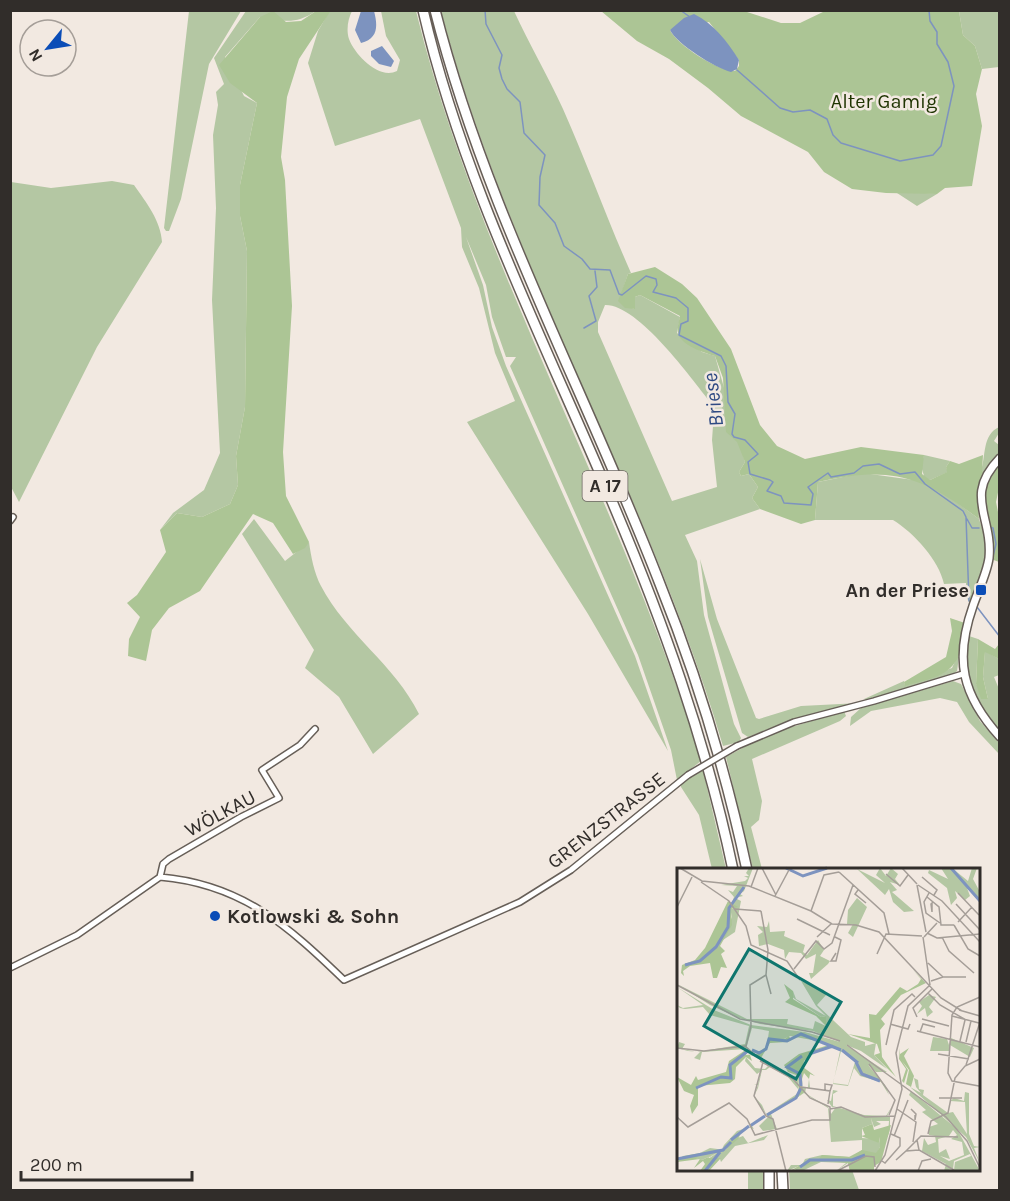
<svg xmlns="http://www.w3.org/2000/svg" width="1010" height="1201" font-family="Karla,sans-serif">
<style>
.green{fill:#b4c7a3;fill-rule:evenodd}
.forest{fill:#acc595;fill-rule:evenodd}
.water{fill:#7d93bf}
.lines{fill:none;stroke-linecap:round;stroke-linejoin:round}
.stream{stroke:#7d93bf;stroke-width:1.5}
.minor-casing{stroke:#675f58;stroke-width:8}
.tertiary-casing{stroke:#675f58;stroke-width:10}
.motorway-casing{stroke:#675f58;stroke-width:12}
.minor{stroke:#fff;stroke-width:5}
.tertiary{stroke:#fff;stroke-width:7}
.motorway{stroke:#fff;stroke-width:9}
.minor-bridge-casing{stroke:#675f58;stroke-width:8;stroke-linecap:butt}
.minor-bridge{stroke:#fff;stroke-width:5}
.poi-dot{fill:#0b4db7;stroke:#f2e9e1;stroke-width:2}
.labels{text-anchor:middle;stroke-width:5;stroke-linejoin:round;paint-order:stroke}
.shield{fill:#f2e9e1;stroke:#6b6561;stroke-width:1.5}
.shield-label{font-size:18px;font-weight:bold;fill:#312d2a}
.park-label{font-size:20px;fill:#1e3400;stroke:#f2e9e1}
.poi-label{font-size:20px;font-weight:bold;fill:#312d2a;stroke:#f2e9e1;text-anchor:end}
.street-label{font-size:20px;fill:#312d2a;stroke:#f2e9e1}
.water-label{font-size:21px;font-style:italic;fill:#2f4a83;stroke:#f2e9e1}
.inset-river{fill:none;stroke:#7d93bf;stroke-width:3}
.inset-road{fill:none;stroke:#a59e98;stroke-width:1.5}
.view{fill:#0f766e;fill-opacity:0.15;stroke:#0f766e;stroke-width:3}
.inset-edge{fill:none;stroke:#312d2a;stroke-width:3}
</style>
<rect width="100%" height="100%" fill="#f2e9e1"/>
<path class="green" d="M189,11H241L209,64L181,199L169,231H166L164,228Z
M246,11H316C295,25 284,21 260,17L225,57L244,96L257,103L240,185V216L247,251L245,407L236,456L238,485L230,504L202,517L177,513L160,530L173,513L204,490L220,453L212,300L216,208L213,135L218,105L216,92L224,84L214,58Z
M327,11H352C348,19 346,30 349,39C355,55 379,80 397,71L400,60L386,36L381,11H416C480,272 624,504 701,761L677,780L671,750L638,655L510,366L516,357H506L492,317L486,285L466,237L483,285L492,327L506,366L635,656L668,751L588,614L467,422L515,401L495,353L479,288L462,247L461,228L420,119L335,146L308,63L318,31L329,12Z
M441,11H514C529,44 548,76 563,109C587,163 607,219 631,273L628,274L619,301L634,309L635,297L640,295L680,317L677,333L702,352L715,356L745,462L739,472L741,476L749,474L758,487L752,498L760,509L685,535L697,561L704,615L734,724L741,738L739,742L723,746C649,493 508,266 441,11ZM605,305C638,304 691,378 711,403L714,412L712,440L717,487L672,501L598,332V322Z
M959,11H999V67L982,69L975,46L963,35Z
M112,181L134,185C146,202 161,221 162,242L97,347L19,502L10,485L11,182L51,188Z
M913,192L937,194L917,206L897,193Z
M999,427V433L994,441L999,445V454L984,472L981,471C986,456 982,435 999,427Z
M924,455L950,461L946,467L948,472L930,480L925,479L921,466Z
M863,473L921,481L948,496L979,519L985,537L986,558L970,604L966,596V583L944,584C939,560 914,533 893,520H815L818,482Z
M254,519L285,561L309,542C311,556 314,573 321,586C346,634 395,665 419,714L373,754L339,697L305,668L314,650L242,534Z
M700,559L717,619L756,718L759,719L801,706L860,703L794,719L748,737L742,733L708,617Z
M969,636L978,639L976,684L988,699L983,677L985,651L999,659V675L994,677L999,689V733C977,706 960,672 969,636Z
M957,657H959L957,671L952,675L868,701L864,699L904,681L905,685L952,668Z
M953,681L961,684L980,721L999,743V754L969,722L957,702L940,698L871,711L850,726L851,717L861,708Z
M844,711L846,716L840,721L752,759L762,801L759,820L751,827L762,869H753L726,757L766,735Z
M703,770L726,869H712L699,815L681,787V783Z
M748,1170H763L764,1190H748Z
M789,1170H852L859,1190H790Z"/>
<path class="forest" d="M273,11L286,22L301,21L316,11L330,12L299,59L287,97L281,157L285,180L292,306L283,452L286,496L309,542L305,548L293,554L273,523L253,514L200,591L169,608L152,630L146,661L128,656L129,639L140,617L127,603L137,595L166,552L160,530L177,513L202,517L230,504L238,485L236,456L245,407L247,251L240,216V185L257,103L230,83L219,65L260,17Z
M601,11H744L781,23H800L825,11H959L963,35L975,46L982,69L976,94L982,126L972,186L945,188L937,194L886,193L852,189L824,172L808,152L741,116L708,88L669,59L637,41ZM709,22L739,60V66L735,71C718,71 677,45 670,30Z
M655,267L682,284L697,298L731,349L760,425L777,446L805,459L861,447L924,455L922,474L930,480L947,472L946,467L950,461L959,464L983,455L982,471L984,472L977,494L979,519C920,475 890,466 818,482L815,520L801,524L760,509L752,498L758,487L749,474L741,476L739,472L745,462L737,442L726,432L723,378L715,356C705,353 679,345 678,332C677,327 679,321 680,316L640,295L635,297V309L625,308L618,301L628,274Z
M998,464L1000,483L996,502L999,517V562L991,559L982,502L985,484Z
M950,618L965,623C962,632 963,646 959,655C950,677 928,679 905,686L904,682L946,657L952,631Z
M978,639L995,649L999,644V659L985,652L983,677L988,699H981L976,684Z"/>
<path class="water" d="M361,11H374C378,26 378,39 361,43L355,30Z
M694,14C714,24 727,41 739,60L737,69L731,72C715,68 677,44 670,30L684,18Z
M382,46L394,61L391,67L379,64L371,56V51Z"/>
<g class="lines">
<path class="stream" d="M485,10L486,24L502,55L499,68L502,79L507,89L520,102L524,133L545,155L540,177L539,205L555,223L564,246L582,259L590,269L610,270L619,294L622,295L646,276L656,279L657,285L653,292L676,298L688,308V321L681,324L679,335L721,356L726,366L728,402L735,414L732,434L734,437L745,440L758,454L748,462L750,474L770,480L773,482L767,491L781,496L784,503L811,505L813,494L808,487L828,473L831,477L854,473L863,466L879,464L900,474L915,472L925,484L963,511L966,517L969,601
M680,10L690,17
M737,70L780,108L793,112L810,110L827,119L833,135L841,143L900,161L933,155L941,146L954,86L948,62L937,44V32L930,21L929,10
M584,328L596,321L589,296L597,287L595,271
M967,519L972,528H979
M989,527L993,528L996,544L992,560
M977,607L1000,637"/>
<defs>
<path id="minor" d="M10,521L13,517
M737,746L794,722L874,701L963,674
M160,877L163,864L169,859L241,817L279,798L262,770L300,745L315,729
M10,968L77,935L160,877C242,884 288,926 344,980L520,902L571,870L688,775"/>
<path id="tertiary" d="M1000,458C963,496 993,516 989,558C987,573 978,591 973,606C954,660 962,695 1000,737"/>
<path id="motorway" d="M423,10C463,182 543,338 611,499C662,619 706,741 733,870
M435,10C486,211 586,392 660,584C697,676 726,772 747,870
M769,1170V1190
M782,1170L783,1190"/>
</defs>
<use href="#minor" class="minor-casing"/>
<use href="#tertiary" class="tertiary-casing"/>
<use href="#motorway" class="motorway-casing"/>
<use href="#minor" class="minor"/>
<use href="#tertiary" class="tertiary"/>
<use href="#motorway" class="motorway"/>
<defs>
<path id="minor-bridge" d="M688,775L737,746"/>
</defs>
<use href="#minor-bridge" class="minor-bridge-casing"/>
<use href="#minor-bridge" class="minor-bridge"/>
</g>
<g class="poi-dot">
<rect x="975" y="584" width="12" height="12" rx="3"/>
<circle cx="215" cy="916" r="6"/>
</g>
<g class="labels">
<rect class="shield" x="582.5" y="471" width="45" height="30" rx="4.5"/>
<g class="shield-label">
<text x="605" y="492">A 17</text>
</g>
<g class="park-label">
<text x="884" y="108">Alter Gamig</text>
</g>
<g class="poi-label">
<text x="969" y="597">An der Priese</text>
<text x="227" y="923" text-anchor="start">Kotlowski &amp; Sohn</text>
</g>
<g class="street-label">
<text transform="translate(220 813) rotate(-28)" y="7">WÖLKAU</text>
<text transform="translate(606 820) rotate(-38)" y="7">GRENZSTRASSE</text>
</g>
<g class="water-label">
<text transform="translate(713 400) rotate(-97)" y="7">Briese</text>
</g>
</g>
<g transform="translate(677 868)">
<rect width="303" height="303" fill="#f2e9e1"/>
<path d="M72,0H76L67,23L63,26L66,28L58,30L64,33L58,64L46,72L55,49L53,40L57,41L54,37L57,29L51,22L56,24L60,18L44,17L68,13L71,10L67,8H72L69,5ZM203,0L209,8L214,0L221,6L218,11L223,17L213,14L220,22L215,24L237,43L227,44L216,34L212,21L208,27L180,1L208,15L199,7ZM264,0H275L291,13L295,0H300L296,11L303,24V34L290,20L293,28L288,32L278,23L280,30L274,37L270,20L251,5L252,2L271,11ZM180,30L190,39L176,69L171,65L176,56H170L171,42ZM92,53L93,64L108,63L107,68L128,77L126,84L130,87L141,72L147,82L143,88L153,93L151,96L134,111L132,105H136L139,86L129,91L124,85L112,84L108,91L107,82L91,76L82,78L81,67L86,64L80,58L90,59ZM124,113L147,122L149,127L140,137L174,169L188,174V178L199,175L197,187L210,201L184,183L169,177L210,204H199L191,197L208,217L212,227L204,214L183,208L177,200L171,218L156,216L163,183L146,174L113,168L103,173L91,170L92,163L75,160L69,181L25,184L23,192L17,190L23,184L11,183L0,180L2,174L8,176L5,181L20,184L68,176L72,158L33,147L26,139L8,141L3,140L0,137L6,140L26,137L0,119L37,142L74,157L128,164L163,174L136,163L83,156L59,149L33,137L0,116L70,151H111L110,156L136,161L138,153L149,158V148L144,149L115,129L116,123L119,131L149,148L139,138ZM164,183L178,194L171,217L156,215ZM252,127L259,129L252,139L256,144L250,149L248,140L240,146L245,138L242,134ZM256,169L270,171L272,177L274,170L297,180L293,189L273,177L272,183H253ZM69,189L78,200L88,201L91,198L113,209L122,208L121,221L111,209L93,199L89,202H85L81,220L77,228L85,237L89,246L123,224L119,228H123L126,209L125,219H131L132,211L133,220L139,221L129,220L128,225L151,239L154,246L159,239H155L150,232L154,233L156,222L161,223L156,226V238L187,247L209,248L219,232L210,248H213V260L212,265L205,280L197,294L196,298L198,292L211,266L212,253H199L204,256L197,259L194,250L195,256L185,260V270L199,271L202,275L203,269V279L195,295V303H173L171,295L159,303L169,295L144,294L125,303H117L122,298L110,303L114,297H125L128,291L145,287L175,289L185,282V272L154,274L151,240L127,225L94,246L100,261L86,263L82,258L91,249L77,229V228L81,217L77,216H81L84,203L80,206L68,193ZM237,210L241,212L242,221L247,222L246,227L271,245L276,244L290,266L288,234L273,233L277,230L287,233L288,224L292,225V266L297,278L303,279L297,280L303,295L289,269L233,219L244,225L239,219ZM234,223L280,261L303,303L277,302L278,294L294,288L293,286L277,293L276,301L267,303L269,296L245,283L247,270L251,277L259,274L258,268L252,267V259L261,256L245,244L249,242L232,227ZM276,262L280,267L274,271L285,274L287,287L272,293L263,288L273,291L269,281L262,285L261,271L272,268ZM75,258L77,261L72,259L55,272L66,268L71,275L91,267L87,272L58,278L44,294L43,291H31L40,285L25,292L18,290L26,284L17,288L33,280L48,282L55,274L45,281L47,277L60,263Z" fill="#b4c7a3" fill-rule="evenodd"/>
<path d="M51,33L61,39L54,41L55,57L43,78L48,83L44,86L50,100L44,99L40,110H36L33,95L13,98L6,103L7,108L4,105L5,97L18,92L28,80ZM236,102L249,115L224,127L204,151L208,156L203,162L205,189L219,209L197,187L203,185L200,176L171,166L193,170L192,146L199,147L223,119L230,123L241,116L244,111ZM107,116L116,123V131L144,149L149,148V158L139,148L108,134L113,130ZM112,168L114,172L110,174L93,175L84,190L73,187L75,193L69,189L59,199L58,211L53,215L21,218V237L15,246L13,238L17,227L7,223L0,209L14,217L19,208L21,212L49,204L52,193L70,181L67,178L71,181L69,187L80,186L89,179L91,170L105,173ZM155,176L164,182L156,178L140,182L127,193L126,199L138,208L133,206L132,211L127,205L124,214L127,224L121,229L122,208L111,204L107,197L122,186ZM223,180V186L232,180L227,188L237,208L234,219L229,216L232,202L225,193L231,202L227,215L225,213L229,201L222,191ZM194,250L197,262L214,257L204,294L197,298V303H173L171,295L147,292L113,303L132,292H141L145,287L172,289L185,282L199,285L203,279V269L202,275L184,268L188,267L185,260L195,256ZM65,263L61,271L52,279L42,284H27L19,290L23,291L25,292L40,285L31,290H44L32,303H23L28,296L26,293L17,300L23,291L0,294L6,288L46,281Z" fill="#acc595"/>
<path class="inset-river" d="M109,0L126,8L150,0M274,0L303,33M8,97L23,93L39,79L51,59L52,40L67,19M75,182L82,185L89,181L92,171L110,173L124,166L164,182M165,182L181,195M132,186L156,178M179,194L185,206L203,213M124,218L123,206L110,199L125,188M19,220L44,209L54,210L53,197L72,182M90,247L119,230L124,220M73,258L88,248M54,272L72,258M0,291L46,282L54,274M123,299L133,292H175L188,287M28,303L43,284"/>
<path class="inset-road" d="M3,0L25,13L72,18L134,43L155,56L179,57L202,64L264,130L285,143M85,0L99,27M225,0L240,16M162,4L207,45L212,66M209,6L223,18L231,7M245,9L260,22L257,27M24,14L52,33L69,58L74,77L110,93L123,112M240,17L249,64M241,17L265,33L303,74M74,19L81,0M181,22L178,26L189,35M252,25L247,34L249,45L263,55M281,25L302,47M98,28L113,0M250,29L262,39L264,57H277M255,35V44L254,36ZM279,36L303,62M0,39L15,9M58,41L84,43M134,43L147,7L162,4M120,51L153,67M281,54L295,39M277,57L291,81L303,88M250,65L260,70L303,66M140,69L154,56M158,69L164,72L159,93H154L159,85M246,69L253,117M247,69L260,55M265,69L272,83L297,105M200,86L209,66L245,68M251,95L266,109M117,101L139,73L147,81L155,75L176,17M89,107L94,126M254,113L266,109H289M0,117L63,151L135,164L163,173M251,125L263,137L289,152M282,142L303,148M275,148L302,155M240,149L236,140L255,121M245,151L272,158M213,156L231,161L233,156M240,163L303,179M243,164L246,156L258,159M283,173L288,152M289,174L294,153M170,177L269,249L290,273L303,300M209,177L217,142L235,126L238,129M69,178L74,158L73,117L89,107L91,82L84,43M0,180L27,183L68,178L86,194M261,186L292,191M86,194L77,228L89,248L96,251L109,303M192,196L218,232L212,247M289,197L303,154M302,218L275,213L271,205L275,147L280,139L303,129M124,219L153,223L151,236M148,222V216L155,217L153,223M262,230H285M153,241L164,239L188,249L218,248M220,241L239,254L236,274M234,241L239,246L238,252V247M0,249L11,259L52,235L70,251L78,267L135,252H153V239L133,230L116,211L83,193M251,266L254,253L271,245L278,210L288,198L303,191M217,268L231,232M240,272L242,282L277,302M229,283L244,268L281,269M219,292L229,283L242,282M205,293L208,295L223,278V270L214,266M160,303L189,288L197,289L198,299M198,303L208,287L225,221L219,185L231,138L253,117M241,303L245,293L254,291"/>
<path class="view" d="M72,81L164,134L119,211L27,158Z"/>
<rect width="303" height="303" class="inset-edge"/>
</g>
<rect width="1010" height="1201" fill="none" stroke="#312d2a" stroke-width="24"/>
<g transform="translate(48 48) rotate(240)"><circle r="28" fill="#f2e9e1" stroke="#a59e98" stroke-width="1.5"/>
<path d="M0-4.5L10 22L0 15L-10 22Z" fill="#0b4db7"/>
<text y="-9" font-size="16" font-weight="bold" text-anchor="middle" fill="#312d2a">N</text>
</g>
<path d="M21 1171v9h171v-9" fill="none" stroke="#312d2a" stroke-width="3"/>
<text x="30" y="1171" font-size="18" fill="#312d2a" stroke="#f2e9e1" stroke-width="4.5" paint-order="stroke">200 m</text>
</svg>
